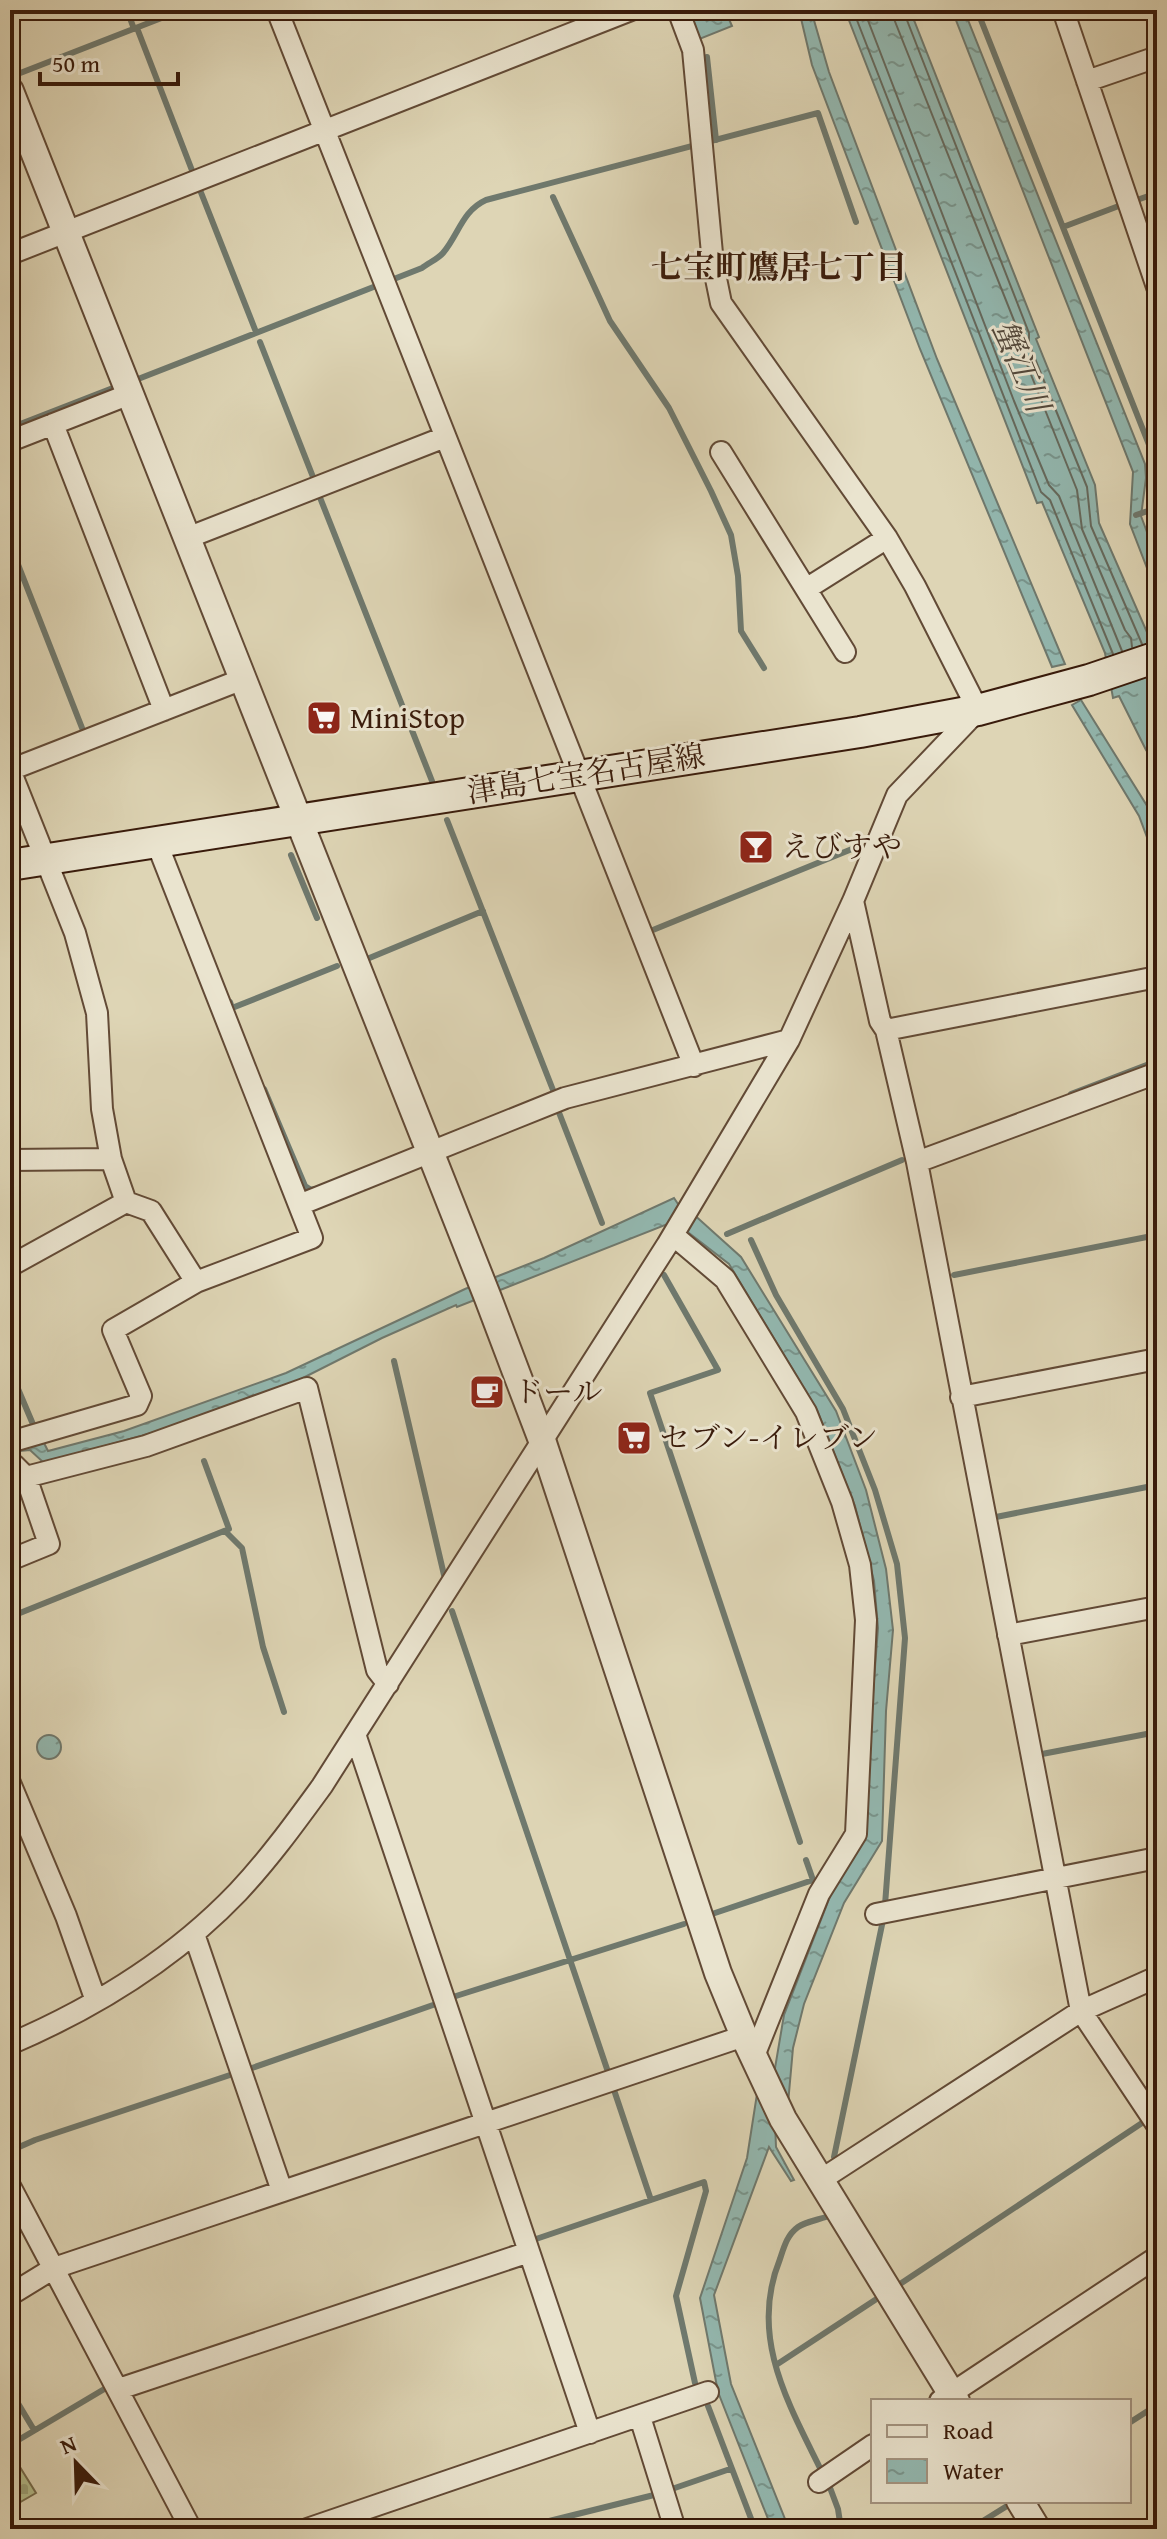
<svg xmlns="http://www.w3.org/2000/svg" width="1167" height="2539" font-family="'Gentium Book Plus','Noto Serif JP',serif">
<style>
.cemetery{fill:url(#cemetery-stones);stroke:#766c4c;stroke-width:2}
.water{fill:url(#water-ripples);stroke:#6f796e;stroke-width:2}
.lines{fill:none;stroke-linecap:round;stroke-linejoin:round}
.shore{stroke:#666a5e;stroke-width:2}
.stream{stroke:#6f796e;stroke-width:6}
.minor-casing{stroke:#624a36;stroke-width:24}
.tertiary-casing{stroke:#624a36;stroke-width:30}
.secondary-casing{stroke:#391b0b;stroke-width:34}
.minor{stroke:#eae4cf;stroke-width:20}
.tertiary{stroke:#eae4cf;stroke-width:26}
.secondary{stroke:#eae4cf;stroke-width:30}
.labels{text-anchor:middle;stroke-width:6;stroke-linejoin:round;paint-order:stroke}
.poi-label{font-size:30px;fill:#391b0b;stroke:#eae4cf;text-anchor:start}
.street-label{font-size:30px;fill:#391b0b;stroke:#eae4cf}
.neighbourhood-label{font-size:32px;font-weight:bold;fill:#391b0b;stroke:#eae4cf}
.water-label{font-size:32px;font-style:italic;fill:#544a3d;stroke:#eae4cf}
</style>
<defs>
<pattern id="cemetery-stones" width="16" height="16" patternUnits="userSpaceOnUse" patternTransform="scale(2)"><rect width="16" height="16" fill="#b4bd8c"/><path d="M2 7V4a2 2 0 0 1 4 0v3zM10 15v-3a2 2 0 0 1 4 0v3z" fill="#9ca277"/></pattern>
<pattern id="water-ripples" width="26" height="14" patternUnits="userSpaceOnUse" patternTransform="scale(2)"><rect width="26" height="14" fill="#93b8b0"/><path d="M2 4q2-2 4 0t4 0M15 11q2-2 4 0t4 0" fill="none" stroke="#79958d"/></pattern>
</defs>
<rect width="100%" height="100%" fill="#ded5b5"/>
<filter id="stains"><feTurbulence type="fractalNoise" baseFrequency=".0025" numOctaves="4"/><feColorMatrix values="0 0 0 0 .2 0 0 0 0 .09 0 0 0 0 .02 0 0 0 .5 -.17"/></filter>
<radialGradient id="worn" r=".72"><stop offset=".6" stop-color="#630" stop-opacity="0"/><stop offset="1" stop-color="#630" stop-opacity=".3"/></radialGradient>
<path class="cemetery" d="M10,2451L36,2493L10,2508Z"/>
<path class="water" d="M688,10H725L732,26L697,40Z
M799,10H811L829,72L937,359L1065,664L1052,667L920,349L812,65Z
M845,10H910L1039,337L1036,339L1095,485L1099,523L1150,639L1151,664L1157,681V766L1146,750L1119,696L1113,698L1105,653L1042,502L1037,503Z
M952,10H964L1145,464L1146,478L1141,516L1157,559V594L1130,524L1133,472Z
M1081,700L1149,809L1157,831V919L1148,840L1139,816L1072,705Z
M674,1198L680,1207L690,1211L741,1257L836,1411L866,1490L886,1569L893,1630L886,1711L882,1841L844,1903L804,2004L793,2048L788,2104L775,2122L776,2147L794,2180L791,2181L769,2147L714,2295L731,2384L789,2529H772L718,2392L700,2298L747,2158L757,2094L774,2074L784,2015L831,1894L866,1837L865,1799L878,1628L874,1581L855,1506L817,1410L729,1264L681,1227L670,1223L457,1307L456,1305L382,1338L289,1385L187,1423L44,1463L30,1450L10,1452V1448L42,1439L48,1451L124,1431L286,1373L465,1289L544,1258Z
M37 1747a12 12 0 1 1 24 0a12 12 0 1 1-24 0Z"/>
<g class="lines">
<path class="shore" d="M853,10L1041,492L1050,500L1113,654
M864,10L1014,401L1049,485L1059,496L1122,651
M893,10L894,19L1019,333L1020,347L1077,490L1082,529L1125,630L1131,638L1132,647
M903,10L1029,333V344L1087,487L1091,526L1142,644"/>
<path class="stream" d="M127,10L134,29
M977,10L1157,465
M137,28L193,173
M707,57L716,140
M10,77L182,10
M200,190L256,332
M553,197L610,321L669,408L711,491L731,535L738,576L741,631L764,668
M1134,201L1157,193
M1063,227L1124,204
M260,342L313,477
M133,381L422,268C428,263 438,259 443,253C459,234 462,211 486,200L818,113L856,222
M10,428L118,386
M319,495L432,781
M1136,515L1157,508
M10,544L84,733
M447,820L553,1090
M291,855L317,918
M648,932L852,849
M367,959L483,911
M230,1002L232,1008L337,966
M264,1089L305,1186L311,1190L315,1189
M1071,1094L1157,1061
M558,1110L602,1223
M727,1234L902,1160
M751,1240L776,1295L843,1409L875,1490L897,1564L905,1638L885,1905
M664,1275L718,1370L650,1393L800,1842
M954,1275L1157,1235
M394,1361L444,1575
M10,1370L35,1429
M996,1517L1157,1485
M225,1531L242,1548L263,1647L284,1712
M452,1611L607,2069
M10,1617L229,1529L204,1461
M1042,1754L1157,1732
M712,1914L813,1880L806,1860
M456,1996L684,1924
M249,2069L433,2005
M614,2090L651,2200
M10,2151L35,2140L233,2074
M841,2160L838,2162L834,2157L883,1920
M536,2239L704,2182L706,2191L676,2296L695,2383
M897,2286L1145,2121
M776,2365L875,2300
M10,2390L34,2430
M708,2406L755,2529
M1129,2423L1157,2405
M10,2445L106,2388
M820,2468C787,2401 749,2335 780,2259C784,2247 787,2235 798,2227C805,2222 817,2220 826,2217
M829,2485L838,2509L841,2529
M666,2491L730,2469
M517,2529L654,2495
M970,2529L1007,2506"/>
<defs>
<path id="minor" d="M277,10L694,1066
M1063,10L1157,287
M1087,81L1157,57
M10,254L631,10
M53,424L164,710
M10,441L130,394
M721,452L845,652
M187,538L445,437
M806,589L887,538
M10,770L75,933L97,1013L102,1109L111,1159L10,1160
M10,770L243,679
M156,841L299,1205L565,1098L789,1040
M853,901L880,1021L886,1030L917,1162L1081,2011L1157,2125
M886,1030L1157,977V980
M111,1159L126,1202L151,1211L196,1282
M917,1162L1157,1073
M673,1235L725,1279L806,1412L842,1502L860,1565L866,1620L856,1834L819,1894L754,2056
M10,1266L126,1202
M961,1397L1157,1359
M10,1442L137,1405L141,1396L113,1330L196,1282L312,1238L299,1205
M10,1465H14L26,1477L146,1446L307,1388L377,1670L388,1684
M10,1560L49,1544L26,1477
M1008,1635L1157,1607
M355,1734L590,2433
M10,1783L66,1916L96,2001
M876,1914L1157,1858
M194,1934L282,2191
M10,2044C94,2008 174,1959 238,1892C269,1859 295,1823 322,1786L667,1245L789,1040L853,901L897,795L978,710L915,586L887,538L721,303L713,264L693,50L678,10
M819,2181L1081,2011L1157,1977
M10,2186L191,2529
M10,2295L54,2268L744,2036
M119,2389L529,2252
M940,2401L1157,2257
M640,2417L675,2529
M819,2482L873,2445
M307,2529L708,2392"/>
<path id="tertiary" d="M10,91L488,1298L543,1443L718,1973L744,2036L783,2119L956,2401
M1020,2501L1037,2529"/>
<path id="secondary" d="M10,865L860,732L978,710L1089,680L1157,657"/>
</defs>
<use href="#minor" class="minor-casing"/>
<use href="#tertiary" class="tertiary-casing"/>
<use href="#secondary" class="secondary-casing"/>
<use href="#minor" class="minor"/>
<use href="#tertiary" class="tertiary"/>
<use href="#secondary" class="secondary"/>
</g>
<defs>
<symbol id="supermarket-square" viewBox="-11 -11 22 22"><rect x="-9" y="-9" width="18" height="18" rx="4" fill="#8f2418" stroke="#eae4cf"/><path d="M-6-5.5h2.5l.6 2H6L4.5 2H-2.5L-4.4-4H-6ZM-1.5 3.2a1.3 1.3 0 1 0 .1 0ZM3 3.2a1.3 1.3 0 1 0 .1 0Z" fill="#fff"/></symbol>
<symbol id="bar-square" viewBox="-11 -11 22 22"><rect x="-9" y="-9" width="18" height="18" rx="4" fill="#8f2418" stroke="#eae4cf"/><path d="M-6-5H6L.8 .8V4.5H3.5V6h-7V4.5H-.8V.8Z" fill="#fff"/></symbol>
<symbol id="cafe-square" viewBox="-11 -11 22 22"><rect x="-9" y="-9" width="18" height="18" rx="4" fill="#8f2418" stroke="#eae4cf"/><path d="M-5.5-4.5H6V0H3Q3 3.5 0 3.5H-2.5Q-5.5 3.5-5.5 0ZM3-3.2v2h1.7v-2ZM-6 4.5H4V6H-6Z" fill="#fff"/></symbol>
</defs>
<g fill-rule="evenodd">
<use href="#supermarket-square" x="304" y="698" width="40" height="40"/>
<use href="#bar-square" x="736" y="827" width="40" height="40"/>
<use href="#cafe-square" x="467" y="1372" width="40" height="40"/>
<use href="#supermarket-square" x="614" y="1418" width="40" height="40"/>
</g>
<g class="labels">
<g class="poi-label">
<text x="350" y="728">MiniStop</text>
<text x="782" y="857">えびすや</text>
<text x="513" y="1402">ドール</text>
<text x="660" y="1448">セブン-イレブン</text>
</g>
<g class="street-label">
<text transform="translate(586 774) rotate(-9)" y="10">津島七宝名古屋線</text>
</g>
<g class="neighbourhood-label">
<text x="779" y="278">七宝町鷹居七丁目</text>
</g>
<g class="water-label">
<text transform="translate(1021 366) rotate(67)" y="11">蟹江川</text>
</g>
</g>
<rect width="1167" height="2539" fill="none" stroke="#ded5b5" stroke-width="40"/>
<rect x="12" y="12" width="1143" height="2515" fill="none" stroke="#391b0b" stroke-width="4"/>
<rect x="20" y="20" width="1127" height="2499" fill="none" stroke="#391b0b" stroke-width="2"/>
<rect x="871" y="2399" width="260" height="104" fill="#eae4cf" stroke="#a39481" stroke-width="2"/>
<rect x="887" y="2425" width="40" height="12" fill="#eae4cf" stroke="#a39481" stroke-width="2"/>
<text x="943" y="2439" font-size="24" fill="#391b0b">Road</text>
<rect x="887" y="2459" width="40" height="24" fill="url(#water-ripples)" stroke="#a39481" stroke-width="2"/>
<text x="943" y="2479" font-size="24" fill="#391b0b">Water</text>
<g transform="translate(76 2463) rotate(337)" stroke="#eae4cf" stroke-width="6" paint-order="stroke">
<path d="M0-6L14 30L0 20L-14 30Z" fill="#391b0b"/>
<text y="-12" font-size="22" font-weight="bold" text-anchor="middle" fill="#391b0b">N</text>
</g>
<path d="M40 72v12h138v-12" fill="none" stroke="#391b0b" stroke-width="4"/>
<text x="52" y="72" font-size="24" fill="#391b0b" stroke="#eae4cf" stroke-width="6" paint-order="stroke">50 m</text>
<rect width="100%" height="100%" filter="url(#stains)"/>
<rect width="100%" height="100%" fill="url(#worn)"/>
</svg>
